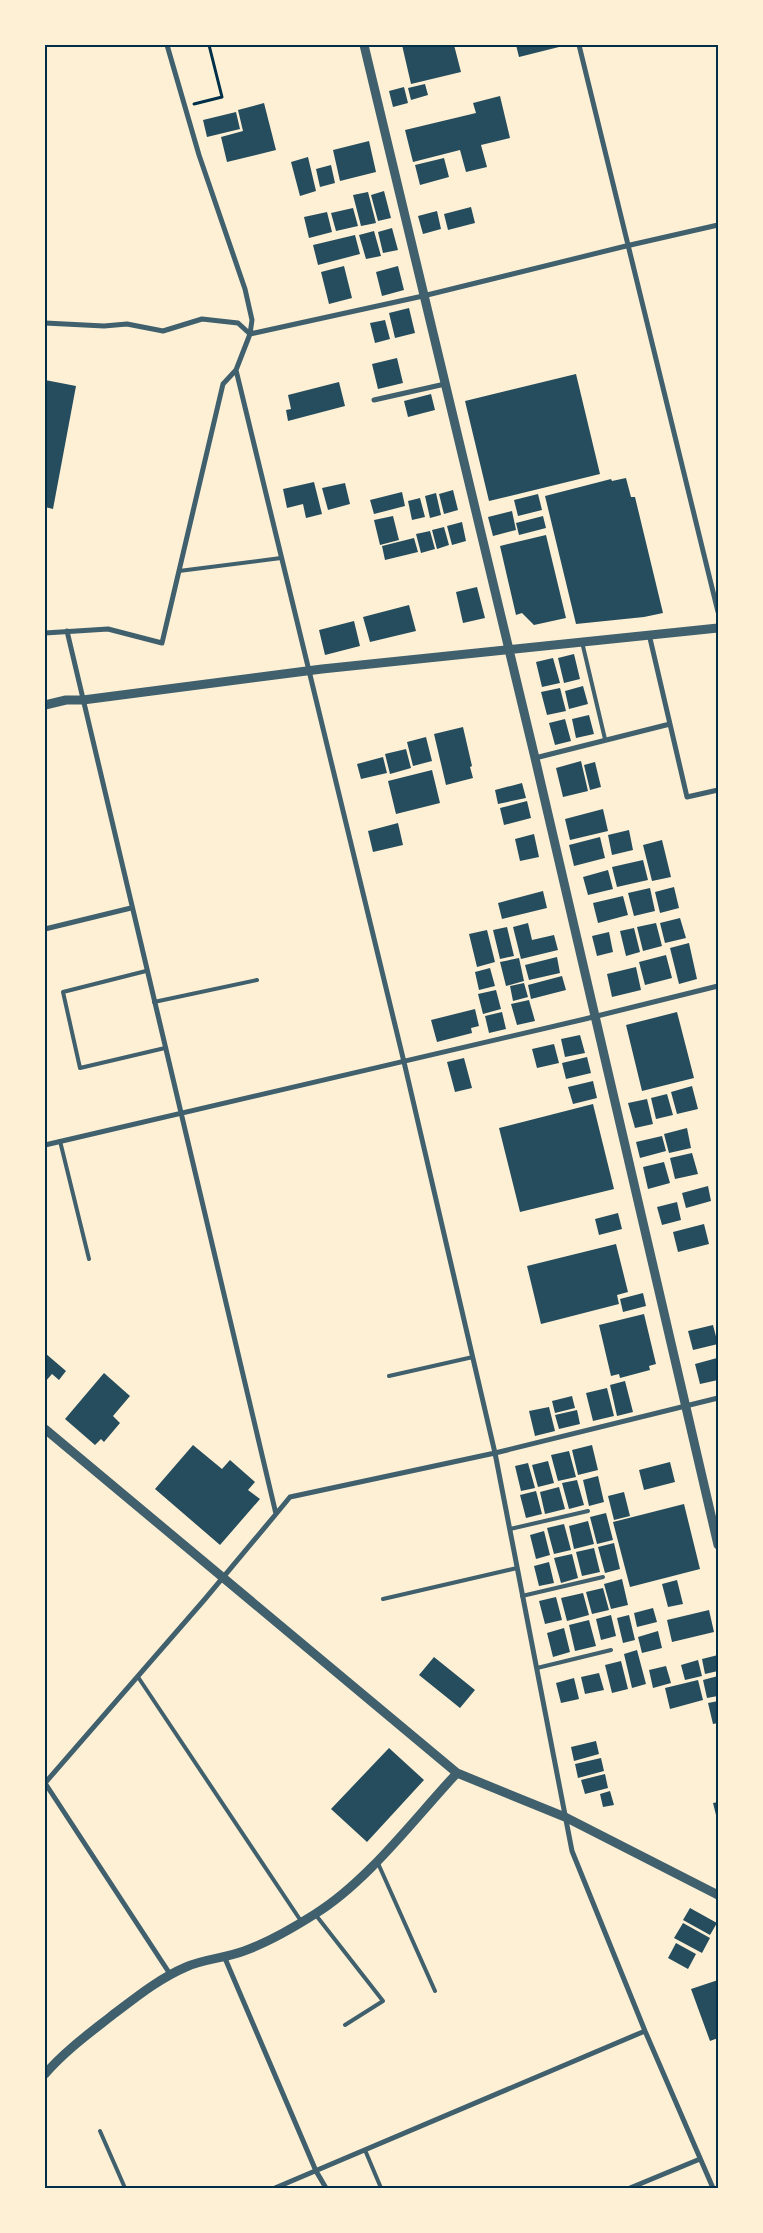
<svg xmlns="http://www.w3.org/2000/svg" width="763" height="2233" font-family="Helvetica,sans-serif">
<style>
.building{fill:#264d5e}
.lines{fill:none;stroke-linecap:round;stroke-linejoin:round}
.path{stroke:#003049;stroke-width:3}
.service{stroke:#3f606c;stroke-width:4}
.minor{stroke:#3f606c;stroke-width:5}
.tertiary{stroke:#3f606c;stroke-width:9}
.neatline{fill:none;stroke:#003049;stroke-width:2}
</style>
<rect width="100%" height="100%" fill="#fdf0d5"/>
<path class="building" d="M402,45H454L461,72L411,84Z
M516,45H559V47L519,57Z
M425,84L428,95L411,100L408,88Z
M404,87L408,103L393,107L389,91Z
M500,96L510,138L481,145L487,167L466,172L460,150L413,162L405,130L476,113L473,103Z
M264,103L276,150L227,162L221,137L243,131L238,110Z
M236,112L240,129L207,137L203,120Z
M369,141L376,172L340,181L333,150Z
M308,157L316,191L300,196L291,162Z
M444,158L449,177L420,185L415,165Z
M331,165L335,183L320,187L316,169Z
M384,191L391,218L378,221L371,195Z
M368,192L376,223L361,226L353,195Z
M471,207L475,223L448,230L444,214Z
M353,208L358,226L336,231L331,213Z
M437,211L441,229L423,234L418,216Z
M327,212L332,232L309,238L304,217Z
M392,228L398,250L383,253L378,232Z
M374,231L381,256L366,259L359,235Z
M355,235L360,254L318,265L313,245Z
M344,266L352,298L329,304L321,272Z
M398,266L404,290L382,296L376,272Z
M409,308L415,333L395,338L389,313Z
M385,320L390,339L375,343L370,323Z
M397,358L403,383L378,389L372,364Z
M576,374L600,474L489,501L465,401Z
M45,380L76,386L53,509L45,507Z
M339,382L345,406L288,421L286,410L291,409L288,395Z
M431,394L435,410L408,417L404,401Z
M626,478L631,497H635L663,613L644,617L576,624L545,496L611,479L612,481Z
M314,482L322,514L306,518L303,504L287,508L283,489Z
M345,483L350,504L328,510L322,488Z
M453,490L458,510L444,514L439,494Z
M402,492L405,506L374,514L370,500Z
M436,493L441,515L430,518L425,496Z
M538,494L542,510L518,516L514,500Z
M420,498L425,517L412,520L408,501Z
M512,511L516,530L493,536L488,517Z
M393,516L399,540L380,545L374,520Z
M543,516L546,528L519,535L516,523Z
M462,522L466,541L452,545L447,526Z
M444,527L449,545L437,549L432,530Z
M430,531L435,549L421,553L416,534Z
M546,535L566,618L534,625L522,613L516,615L500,546Z
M414,538L418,552L385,560L382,546Z
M477,587L485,618L463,623L456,592Z
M409,605L416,631L370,642L363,617Z
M354,621L360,646L325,655L319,630Z
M574,654L580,679L564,683L558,658Z
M553,658L560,683L542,687L536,662Z
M583,686L588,704L569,709L565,691Z
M560,688L566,711L547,715L541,692Z
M589,715L594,734L576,738L572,719Z
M565,719L571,741L555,745L549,723Z
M463,727L472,766L470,767L473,778L446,785L434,734Z
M426,737L432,761L413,766L407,742Z
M406,749L411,768L390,774L385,754Z
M383,757L387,773L361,779L357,764Z
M581,761L588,791L563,797L556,768Z
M595,762L601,787L590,790L584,765Z
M432,770L440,803L396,814L388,781Z
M522,783L526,798L498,804L495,790Z
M527,801L531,818L504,825L500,808Z
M603,809L608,831L570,840L565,819Z
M398,823L403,845L373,852L368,831Z
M629,830L633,850L612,855L608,835Z
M534,834L539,857L520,861L515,839Z
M600,837L605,858L574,866L569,845Z
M662,840L671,877L652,881L643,845Z
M643,860L648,880L617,887L612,867Z
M608,870L613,889L588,895L583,877Z
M674,887L679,908L660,913L655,892Z
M650,888L655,911L634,916L628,893Z
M543,891L547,908L502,919L498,903Z
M623,896L628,915L598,923L593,903Z
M680,918L686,938L665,943L660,923Z
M528,923L532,940L554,935L558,950L521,959L513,927Z
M656,923L662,946L643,951L637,927Z
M507,927L514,956L500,959L493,930Z
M634,928L640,952L626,956L620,931Z
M487,930L495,962L477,967L469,934Z
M609,932L613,952L597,956L592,936Z
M689,943L697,979L679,984L670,948Z
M666,955L672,978L645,985L639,962Z
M557,957L560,973L529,980L525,965Z
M519,958L524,981L506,986L500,962Z
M636,967L641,990L612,997L607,974Z
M490,968L495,986L479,990L475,972Z
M562,976L566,990L531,999L528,985Z
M524,983L528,997L513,1001L510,986Z
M496,990L501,1009L483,1014L478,994Z
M529,1000L535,1021L517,1025L511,1004Z
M475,1009L479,1026L471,1028L472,1033L437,1042L431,1020Z
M502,1012L506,1029L489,1033L485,1016Z
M677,1012L694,1078L642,1091L626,1025Z
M580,1035L585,1053L565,1057L561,1039Z
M554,1044L559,1063L537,1068L532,1049Z
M587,1057L591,1073L566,1079L562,1063Z
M464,1058L472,1088L455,1092L447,1062Z
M593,1081L597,1098L573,1104L568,1087Z
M692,1086L698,1109L677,1114L671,1092Z
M667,1094L673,1115L656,1119L651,1098Z
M647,1099L653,1124L635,1128L628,1103Z
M593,1104L614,1189L520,1212L499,1128Z
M687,1128L691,1148L669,1153L664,1134Z
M662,1136L666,1151L640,1158L636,1142Z
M692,1153L698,1174L675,1179L670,1158Z
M664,1162L670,1183L648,1189L643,1167Z
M708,1186L711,1201L686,1208L682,1193Z
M677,1202L681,1220L662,1225L657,1207Z
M618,1213L622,1229L599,1235L595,1219Z
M704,1224L709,1244L678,1252L673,1232Z
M616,1244L628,1292L617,1295L619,1304L541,1324L527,1266Z
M643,1293L646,1306L623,1312L620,1299Z
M644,1314L656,1364L649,1366L650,1370L620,1378L619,1374L611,1376L599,1325Z
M713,1325L718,1344L693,1350L688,1331Z
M45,1353L66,1371L59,1380L52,1374L45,1382Z
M717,1358L718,1380L700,1384L695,1364Z
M104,1373L130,1396L113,1416L120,1423L104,1442L101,1439L95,1445L65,1419Z
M625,1381L633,1412L617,1416L610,1385Z
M607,1388L614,1416L593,1421L586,1393Z
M572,1396L575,1408L555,1413L552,1401Z
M549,1407L555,1431L535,1436L529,1411Z
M577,1410L580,1424L559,1429L555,1415Z
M193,1445L222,1469L230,1460L255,1482L248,1490L260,1499L220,1545L155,1489Z
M592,1445L598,1470L578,1475L572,1450Z
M569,1451L576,1477L558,1481L551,1455Z
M548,1461L554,1483L538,1487L532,1465Z
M670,1462L675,1482L644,1490L639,1470Z
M528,1463L535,1488L521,1491L515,1466Z
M598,1476L604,1502L589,1506L583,1480Z
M577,1480L584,1505L569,1509L562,1483Z
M559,1487L565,1509L545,1514L540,1492Z
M536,1491L542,1514L526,1518L520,1495Z
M624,1492L630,1516L614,1520L608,1496Z
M684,1504L700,1569L630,1587L613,1522Z
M606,1513L613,1540L597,1544L590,1517Z
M588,1521L594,1544L574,1549L569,1526Z
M564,1524L571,1550L554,1554L547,1528Z
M544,1531L550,1555L536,1559L530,1535Z
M614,1543L620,1569L605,1573L598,1547Z
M594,1548L600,1572L582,1576L576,1552Z
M572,1554L578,1578L561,1583L554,1558Z
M549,1562L554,1583L539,1586L534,1566Z
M622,1579L628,1605L611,1609L604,1584Z
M677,1580L683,1604L668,1607L662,1584Z
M603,1588L609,1610L592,1614L586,1592Z
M583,1593L589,1615L567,1621L561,1598Z
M556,1597L562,1620L545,1624L539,1601Z
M653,1608L657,1622L637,1627L634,1613Z
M709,1610L714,1632L672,1642L667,1620Z
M611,1615L616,1636L601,1640L596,1619Z
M629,1615L635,1640L623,1643L617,1618Z
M589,1620L596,1646L575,1651L569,1625Z
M564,1628L570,1652L553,1657L547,1633Z
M658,1631L662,1648L642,1653L638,1637Z
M637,1650L646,1684L632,1688L624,1654Z
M718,1655V1671L705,1674L702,1659Z
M434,1657L475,1690L460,1708L419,1675Z
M698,1660L702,1676L685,1680L681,1665Z
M621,1661L628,1689L612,1693L605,1665Z
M666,1666L671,1683L653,1688L649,1670Z
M599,1673L604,1690L585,1694L581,1677Z
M718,1676V1696L707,1698L703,1680Z
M574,1678L579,1699L561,1703L556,1683Z
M698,1680L703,1700L670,1709L665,1688Z
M718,1701V1723L713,1724L708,1703Z
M596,1741L599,1754L574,1761L571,1747Z
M389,1748L424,1780L367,1842L331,1809Z
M601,1758L604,1771L578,1778L575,1764Z
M605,1774L608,1788L585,1794L581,1780Z
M610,1791L614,1805L603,1807L600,1794Z
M718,1802V1819H717L713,1803Z
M690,1908L717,1923L710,1935L683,1920Z
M683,1923L710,1938L702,1953L674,1938Z
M676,1943L696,1954L688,1969L668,1958Z
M718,1980V2038L710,2041L691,1989Z"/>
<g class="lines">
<path class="path" d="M194,104L222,97L209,45"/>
<path class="service" d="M179,571L281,558
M582,642L605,739
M146,971L63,992L80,1068L165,1048
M154,1002L257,980
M60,1141L89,1259
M389,1376L473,1357
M510,1529L588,1511
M522,1596L603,1577
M383,1599L517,1568
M537,1668L611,1650
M138,1677L301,1921
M377,1861L435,1991
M315,1914L383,2001L345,2025
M100,2131L125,2188
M365,2150L381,2188"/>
<path class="minor" d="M579,45L718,612
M45,323L104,326L127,324L163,331L202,319L238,323L250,334L423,296L626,246L718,225
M236,370L404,1062L495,1453L572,1851L645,2031L713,2188
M374,400L445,384
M45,633L108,629L162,643L223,384L236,370L250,334L252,320L245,289L199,155L167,45
M649,634L687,797L718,790
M535,758L670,724
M45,929L131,908
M45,1145L585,1019L718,986
M276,1514L290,1497L495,1453L718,1398
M45,1783L205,1599L276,1514L67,631
M45,1783L170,1974
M224,1956L316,2171L326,2188
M275,2188L645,2031
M630,2188L700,2159"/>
<path class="tertiary" d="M364,45L535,758L718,1545
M45,705L66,700H83L322,669L718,628
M45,1429L457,1773L565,1817L718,1895
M45,2074C64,2052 87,2035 110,2017C135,1998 158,1979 186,1967C204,1959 226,1958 244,1951C269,1942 293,1928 315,1914C368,1881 414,1819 457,1773"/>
</g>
<rect width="763" height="2233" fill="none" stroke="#fdf0d5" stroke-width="92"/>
<rect x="46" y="46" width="671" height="2141" class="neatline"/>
</svg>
